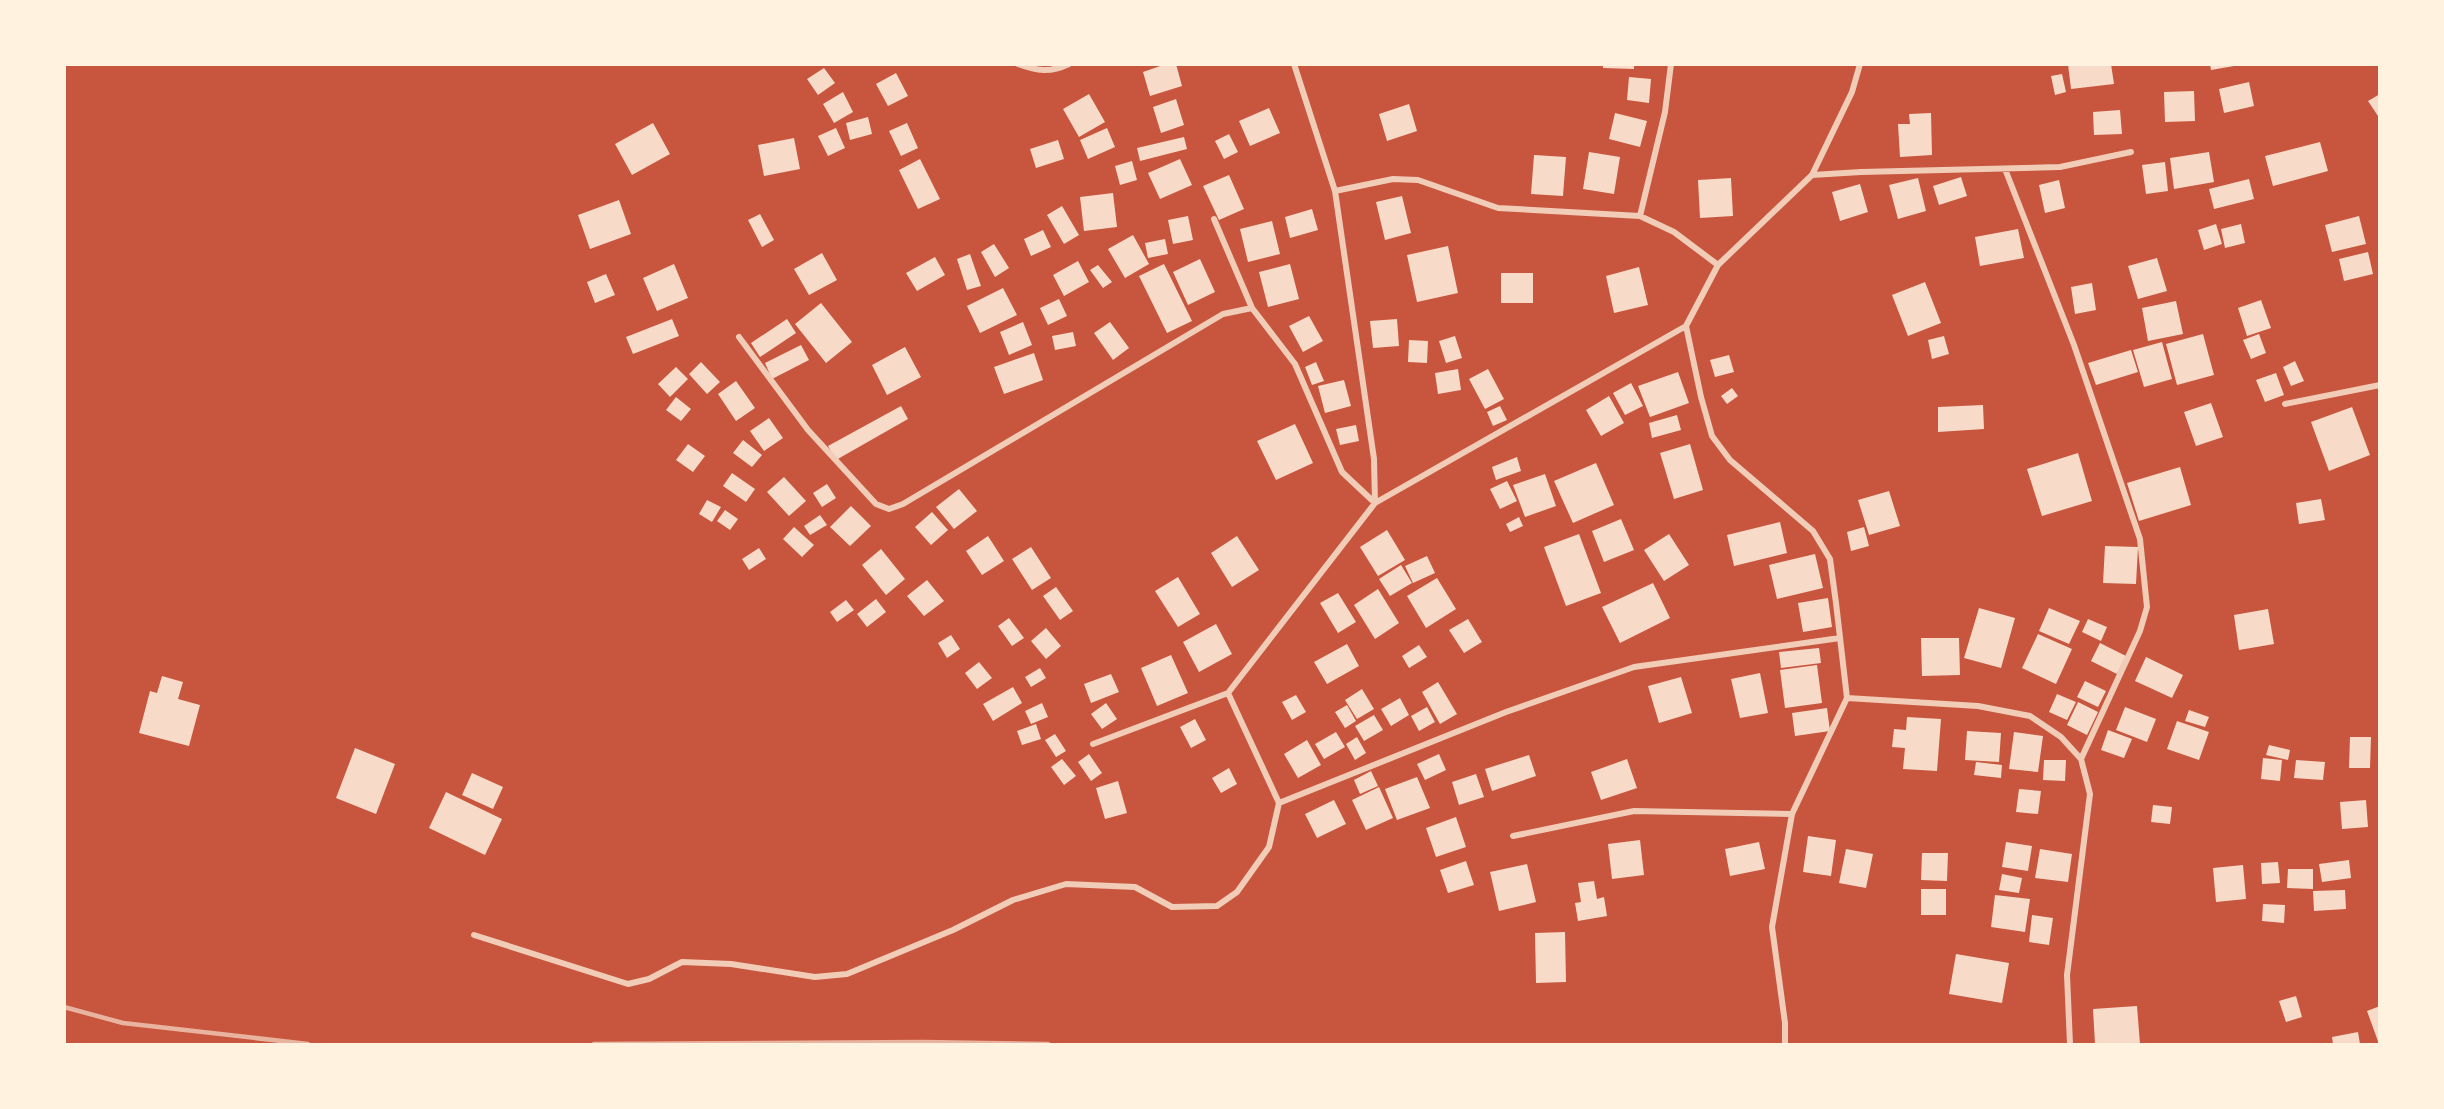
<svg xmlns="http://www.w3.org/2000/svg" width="2444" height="1109" font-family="'Roboto Condensed',sans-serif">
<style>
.building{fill:#f7dbc8}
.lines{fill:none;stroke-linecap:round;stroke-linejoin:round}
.minor{stroke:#f1ccb7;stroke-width:6}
.rail{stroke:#e9b49f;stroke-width:4.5}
</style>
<rect width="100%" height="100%" fill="#c8553d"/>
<path class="building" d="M1166,64H1176L1182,86L1150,96L1143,72Z
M1603,64H1634V69L1603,68Z
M2068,64H2111L2114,84L2071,89Z
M2210,64H2234V66L2211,70Z
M824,68L835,83L818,95L807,79Z
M896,73L908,96L888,106L876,84Z
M2062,74L2066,92L2055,95L2051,76Z
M1629,77L1651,79L1649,103L1627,100Z
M2249,82L2254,106L2224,113L2219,89Z
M2194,91L2195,121L2165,122L2164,92Z
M843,92L853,112L834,123L823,104Z
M1089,94L1105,122L1079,137L1063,109Z
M2380,94V119L2368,101Z
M1176,99L1184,125L1161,133L1153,107Z
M1409,104L1417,131L1387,141L1379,114Z
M1269,108L1280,133L1250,146L1239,121Z
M2120,110L2122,134L2094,135L2093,112Z
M1615,113L1647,121L1640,147L1609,139Z
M1931,113L1932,155L1900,157L1898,124H1910L1909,114Z
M868,117L872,134L850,140L846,123Z
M653,123L670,154L632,175L615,144Z
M907,123L918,148L901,156L889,131Z
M836,128L845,148L828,156L818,136Z
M1107,128L1115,147L1088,159L1080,140Z
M1229,134L1238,152L1224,159L1215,141Z
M1184,137L1187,149L1140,161L1137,148Z
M794,138L800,169L764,176L758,145Z
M1058,140L1064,159L1036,168L1030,149Z
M2320,142L2328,171L2273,186L2265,156Z
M1589,152L1620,157L1614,194L1583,189Z
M2209,152L2214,182L2174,189L2170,158Z
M1534,155L1566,157L1563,196L1531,194Z
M920,159L940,199L918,209L899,170Z
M1180,159L1192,185L1160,199L1148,173Z
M1132,161L1137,180L1120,185L1115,166Z
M2165,162L2168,191L2146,194L2142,165Z
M1229,175L1244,209L1219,220L1203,186Z
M1961,177L1967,196L1939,205L1933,186Z
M1731,178L1733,216L1700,218L1698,180Z
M1918,178L1926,211L1898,219L1889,185Z
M2249,179L2254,199L2214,209L2209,189Z
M2059,180L2065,208L2045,213L2039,185Z
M1860,184L1868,212L1840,221L1832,192Z
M1113,193L1117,227L1084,231L1080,197Z
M1402,196L1411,233L1385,240L1376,202Z
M619,200L631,234L590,249L578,215Z
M1062,206L1079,235L1064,244L1047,215Z
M1312,209L1318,230L1290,238L1285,217Z
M760,214L774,240L762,247L748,220Z
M1188,216L1193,240L1173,244L1168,220Z
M2359,216L2366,244L2332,252L2325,225Z
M1272,221L1280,254L1248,262L1240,229Z
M2216,224L2222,244L2204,250L2198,230Z
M2241,224L2245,243L2225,248L2221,229Z
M2018,229L2024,258L1980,266L1975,237Z
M1043,230L1051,247L1031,256L1024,239Z
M1133,235L1149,264L1125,278L1108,249Z
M1165,239L1168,254L1148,258L1145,243Z
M994,244L1009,268L995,277L981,252Z
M1448,246L1458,293L1417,302L1407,255Z
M2368,252L2373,274L2344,281L2339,259Z
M822,253L837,280L809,295L794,269Z
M970,254L981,286L967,290L957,259Z
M935,257L945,275L917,291L906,273Z
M2157,258L2167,291L2138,299L2128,266Z
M1200,259L1215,292L1188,305L1173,272Z
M1078,261L1089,282L1064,296L1053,275Z
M674,264L688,298L657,311L643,278Z
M1164,264L1192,321L1167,333L1139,276Z
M1290,264L1299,299L1268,307L1259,272Z
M1098,265L1112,282L1103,288L1090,270Z
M1639,267L1648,305L1614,313L1606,276Z
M1501,273H1533V303H1501Z
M606,274L615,295L595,303L587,282Z
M1925,282L1941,323L1908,336L1892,295Z
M2092,283L2096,310L2075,314L2071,287Z
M1003,288L1017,315L980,333L967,306Z
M1059,299L1067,316L1048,325L1040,308Z
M2261,300L2271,328L2247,336L2238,308Z
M2176,301L2183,334L2148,341L2142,308Z
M821,303L852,342L826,363L795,324Z
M1309,316L1323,341L1303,352L1289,326Z
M672,319L679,336L633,354L626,337Z
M787,319L796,333L760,357L751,343Z
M1397,319L1399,346L1373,348L1370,321Z
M1023,322L1032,345L1009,355L1000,332Z
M1110,322L1129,348L1113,360L1094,333Z
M1073,332L1076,346L1055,350L1052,336Z
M2203,334L2214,375L2177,385L2166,344Z
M2259,334L2266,353L2251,359L2243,340Z
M1455,336L1462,358L1446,363L1439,341Z
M1944,336L1949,354L1932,359L1928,340Z
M1409,340L1428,341L1427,363L1408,362Z
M2162,342L2172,379L2144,387L2133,350Z
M801,345L809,360L772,379L765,363Z
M905,347L921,377L887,395L872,365Z
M2131,350L2138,372L2096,385L2088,363Z
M1034,353L1043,380L1004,394L994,367Z
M1729,355L1734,372L1715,377L1710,360Z
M2295,361L2304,381L2291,386L2283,367Z
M701,362L720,382L707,394L689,374Z
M1316,362L1324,381L1312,385L1305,367Z
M676,367L688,379L670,397L658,384Z
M1458,369L1461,390L1438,394L1435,373Z
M1488,369L1504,399L1485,409L1469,379Z
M1678,372L1689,403L1650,417L1638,386Z
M2276,373L2284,395L2265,402L2256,380Z
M1344,380L1351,406L1325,413L1318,386Z
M736,381L755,408L736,421L718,394Z
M1631,383L1643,406L1625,415L1613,393Z
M1732,388L1738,396L1727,404L1721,396Z
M1609,396L1624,423L1601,436L1586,410Z
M676,397L691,409L681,421L666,410Z
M2211,403L2223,437L2196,446L2184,412Z
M1983,405L1984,429L1938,432V407Z
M901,406L908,419L836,460L828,446Z
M1500,406L1507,420L1493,426L1487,412Z
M2352,407L2370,455L2329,471L2311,422Z
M1677,415L1681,430L1652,438L1649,423Z
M769,418L783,438L764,451L750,431Z
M1295,424L1313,463L1276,480L1257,441Z
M1356,425L1359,441L1340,445L1336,429Z
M743,440L762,455L752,467L733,453Z
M688,444L705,456L693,472L676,460Z
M1690,444L1703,490L1674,499L1660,453Z
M2078,453L2092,501L2042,516L2027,469Z
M1517,457L1521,471L1496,480L1492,467Z
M1596,463L1614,505L1573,523L1554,481Z
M2180,467L2191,505L2139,521L2127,483Z
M732,473L755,489L746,502L723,486Z
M1545,474L1556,506L1525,517L1513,485Z
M784,477L806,501L789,516L767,492Z
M1507,481L1517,501L1500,509L1490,489Z
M827,484L836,498L822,507L813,493Z
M959,489L977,511L954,529L936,507Z
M1889,491L1900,526L1869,535L1858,500Z
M2321,499L2325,520L2299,524L2296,503Z
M707,500L721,507L712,522L699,514Z
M851,506L871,526L850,546L830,527Z
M725,510L738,519L730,530L717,521Z
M932,512L948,530L931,545L915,527Z
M820,515L827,525L810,535L804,526Z
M1519,517L1523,526L1510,532L1506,524Z
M1621,519L1634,550L1604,562L1592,531Z
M1780,522L1787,553L1734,566L1727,535Z
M794,527L814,545L802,557L783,539Z
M1864,527L1869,546L1851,551L1847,532Z
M1387,530L1405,560L1378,576L1360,547Z
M1579,534L1601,593L1566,606L1544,547Z
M1669,534L1689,565L1664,581L1644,550Z
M988,536L1004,561L982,575L966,551Z
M1237,536L1259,570L1232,587L1211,553Z
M2105,546L2138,547L2136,584L2103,583Z
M1031,547L1051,578L1032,590L1012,559Z
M759,548L766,559L749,570L742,559Z
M881,549L905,579L886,595L862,565Z
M1815,554L1823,588L1777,599L1769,565Z
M1427,556L1435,573L1413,583L1405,566Z
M1401,565L1412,583L1390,596L1379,579Z
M1178,577L1200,614L1178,627L1155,591Z
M1437,578L1456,609L1426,628L1407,596Z
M927,580L944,601L924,616L907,596Z
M1653,583L1670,618L1620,643L1602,607Z
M1056,587L1073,611L1060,620L1043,596Z
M1378,589L1399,623L1375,639L1354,605Z
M1338,593L1356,622L1338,633L1320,603Z
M1828,598L1832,627L1803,632L1798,603Z
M876,599L886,612L867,627L857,614Z
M846,600L854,610L837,622L830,612Z
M1979,608L2015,618L2001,668L1964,658Z
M2049,608L2080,621L2069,644L2039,631Z
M2268,609L2274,644L2239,650L2234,615Z
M1009,618L1024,638L1012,646L998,626Z
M1468,619L1482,642L1464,653L1449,630Z
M2088,619L2107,627L2101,641L2082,632Z
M1216,624L1232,654L1199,672L1183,642Z
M1046,628L1061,646L1046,659L1031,641Z
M2038,634L2072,649L2056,684L2022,668Z
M951,635L960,649L947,658L938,643Z
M1921,638H1959L1960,675L1922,676Z
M2100,643L2126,656L2117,674L2091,661Z
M1347,644L1359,666L1327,684L1314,662Z
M1419,645L1427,657L1409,668L1402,656Z
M1819,648L1821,663L1781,668L1779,652Z
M1171,655L1188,693L1157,706L1141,668Z
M2146,657L2183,675L2172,698L2135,681Z
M979,662L992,678L977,689L965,673Z
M1817,665L1822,703L1785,708L1780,670Z
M1040,668L1046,678L1031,687L1025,677Z
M1760,673L1768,713L1740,718L1731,679Z
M1111,674L1119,692L1091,703L1084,684Z
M162,676L183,682L178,699L200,705L189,746L139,733L150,691L157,693Z
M1681,677L1692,713L1659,723L1648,686Z
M2085,681L2106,691L2098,707L2077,697Z
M1438,682L1457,714L1440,724L1422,692Z
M1013,687L1022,703L993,721L983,704Z
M1362,689L1374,709L1357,719L1345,700Z
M2057,694L2076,702L2067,720L2049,712Z
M1296,695L1306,712L1292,720L1282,702Z
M1400,698L1409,715L1391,726L1381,709Z
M2078,702L2098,712L2087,735L2067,725Z
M1042,703L1048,717L1031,724L1025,711Z
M1106,703L1117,719L1102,729L1091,714Z
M1347,705L1356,721L1345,728L1335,712Z
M1427,707L1435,722L1419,731L1411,716Z
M2125,707L2156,719L2147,742L2116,730Z
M1827,708L1830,731L1795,736L1792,713Z
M2189,710L2209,717L2205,727L2185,721Z
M1374,715L1383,730L1364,741L1355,726Z
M1907,717L1941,719L1937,771L1903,769L1905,748L1892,747L1894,729L1906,730Z
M1195,719L1206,740L1191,748L1180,727Z
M2177,721L2209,732L2199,760L2167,749Z
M1036,724L1041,739L1022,745L1017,731Z
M2108,730L2132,739L2124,758L2101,750Z
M1967,731L2001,733L1999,762L1965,760Z
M1336,732L1345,747L1324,759L1315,744Z
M2014,732L2043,736L2038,772L2009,769Z
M1055,734L1066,751L1056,757L1045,740Z
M1357,737L1366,753L1355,760L1346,744Z
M2350,737H2371L2370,768H2349Z
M1307,740L1321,765L1298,778L1284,754Z
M2269,745L2290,750L2288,760L2266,755Z
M355,748L395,764L376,814L336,798Z
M1089,754L1102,773L1091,781L1078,762Z
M1439,754L1446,770L1425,780L1417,764Z
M1529,755L1536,776L1492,791L1485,769Z
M2263,758L2282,760L2280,781L2261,779Z
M1062,759L1076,776L1064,785L1051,767Z
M1627,759L1637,788L1601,800L1591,772Z
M2044,760H2066L2065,781L2043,780Z
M2296,760L2325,762L2323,780L2294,778Z
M1976,762L2002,765L2001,778L1974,775Z
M1229,768L1237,784L1221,793L1212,778Z
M1371,771L1378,786L1360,794L1354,780Z
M472,773L503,787L493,809L462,795Z
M1476,774L1484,797L1459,805L1452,782Z
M1417,777L1430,808L1397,820L1385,789Z
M1118,781L1127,813L1105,819L1096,788Z
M1379,787L1393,818L1366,830L1352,800Z
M2019,789L2041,791L2038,814L2016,812Z
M446,792L502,819L485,855L429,828Z
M1334,800L1346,824L1317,838L1305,814Z
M2366,800L2368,827L2342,829L2340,802Z
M2153,805L2172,807L2170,824L2151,822Z
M1456,817L1466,847L1436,857L1426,828Z
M1808,836L1836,840L1831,876L1803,872Z
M1640,840L1644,875L1612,879L1608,844Z
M1759,842L1765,869L1730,876L1725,849Z
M2006,842L2032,846L2028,871L2002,867Z
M1846,849L1873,854L1866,888L1839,883Z
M2040,849L2072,854L2068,882L2035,878Z
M1922,853H1948L1947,881L1921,880Z
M2349,860L2351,878L2322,882L2319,864Z
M1466,861L1474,885L1448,893L1440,870Z
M2278,862L2280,883L2262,884L2261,863Z
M1527,864L1536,902L1499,911L1490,872Z
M2243,865L2246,899L2216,902L2213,868Z
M2288,869H2313V889L2287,888Z
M2002,874L2022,878L2019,893L1999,890Z
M1594,881L1597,899L1604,897L1607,916L1578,921L1575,903L1581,902L1578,883Z
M1921,889H1946V915H1921Z
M2345,890L2346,909L2314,911L2313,891Z
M1995,895L2030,899L2025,932L1991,927Z
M2263,904L2285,905L2284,923L2262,921Z
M2032,915L2053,918L2049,945L2029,942Z
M1565,932L1566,982L1536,983L1535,933Z
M1956,954L2009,963L2002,1003L1949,994Z
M2296,996L2302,1017L2286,1022L2279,1001Z
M2137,1006L2140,1044H2095L2093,1009Z
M2380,1006V1044H2379L2367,1011Z
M2358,1032L2360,1044H2333L2332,1037Z"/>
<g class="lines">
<path class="minor" d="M1018,64C1037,71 1050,73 1069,64
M1294,64L1335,191L1374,459L1375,503
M2005,169L2074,345L2140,539L2147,607L2140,631L2081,759
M1812,175L1861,172L2060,167L2131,152
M1335,191L1393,179L1418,180L1498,208L1640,216L1674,232L1718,265
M1640,216L1665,112L1671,64
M1214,219L1252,308L1295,364L1342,472L1375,503
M1686,326L1701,397L1712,436L1730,460L1813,531L1830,559L1836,603L1847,698L1792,814L1772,927L1785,1023V1044
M739,337L808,430L876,504L889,509L903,504L1223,314L1252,308
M2285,404L2380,385
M1847,698L1978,706L2030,716L2061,737L2081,759L2090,794L2067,975L2070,1044
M1093,744L1228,693L1375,503L1686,326L1718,265L1812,175L1852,92L1860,64
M1279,803L1506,712L1634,667L1840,638
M1513,836L1634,811L1792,814
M474,935L628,984L649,979L682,962L731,964L815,977L847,974L953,930L1013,900L1066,884L1135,887L1172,907L1217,906L1237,892L1269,847L1279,803L1228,693"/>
<path class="rail" d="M64,1007L123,1023L308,1044
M594,1044L923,1042L1048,1044"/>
</g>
<rect width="2444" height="1109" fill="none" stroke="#fff3e0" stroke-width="132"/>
</svg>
